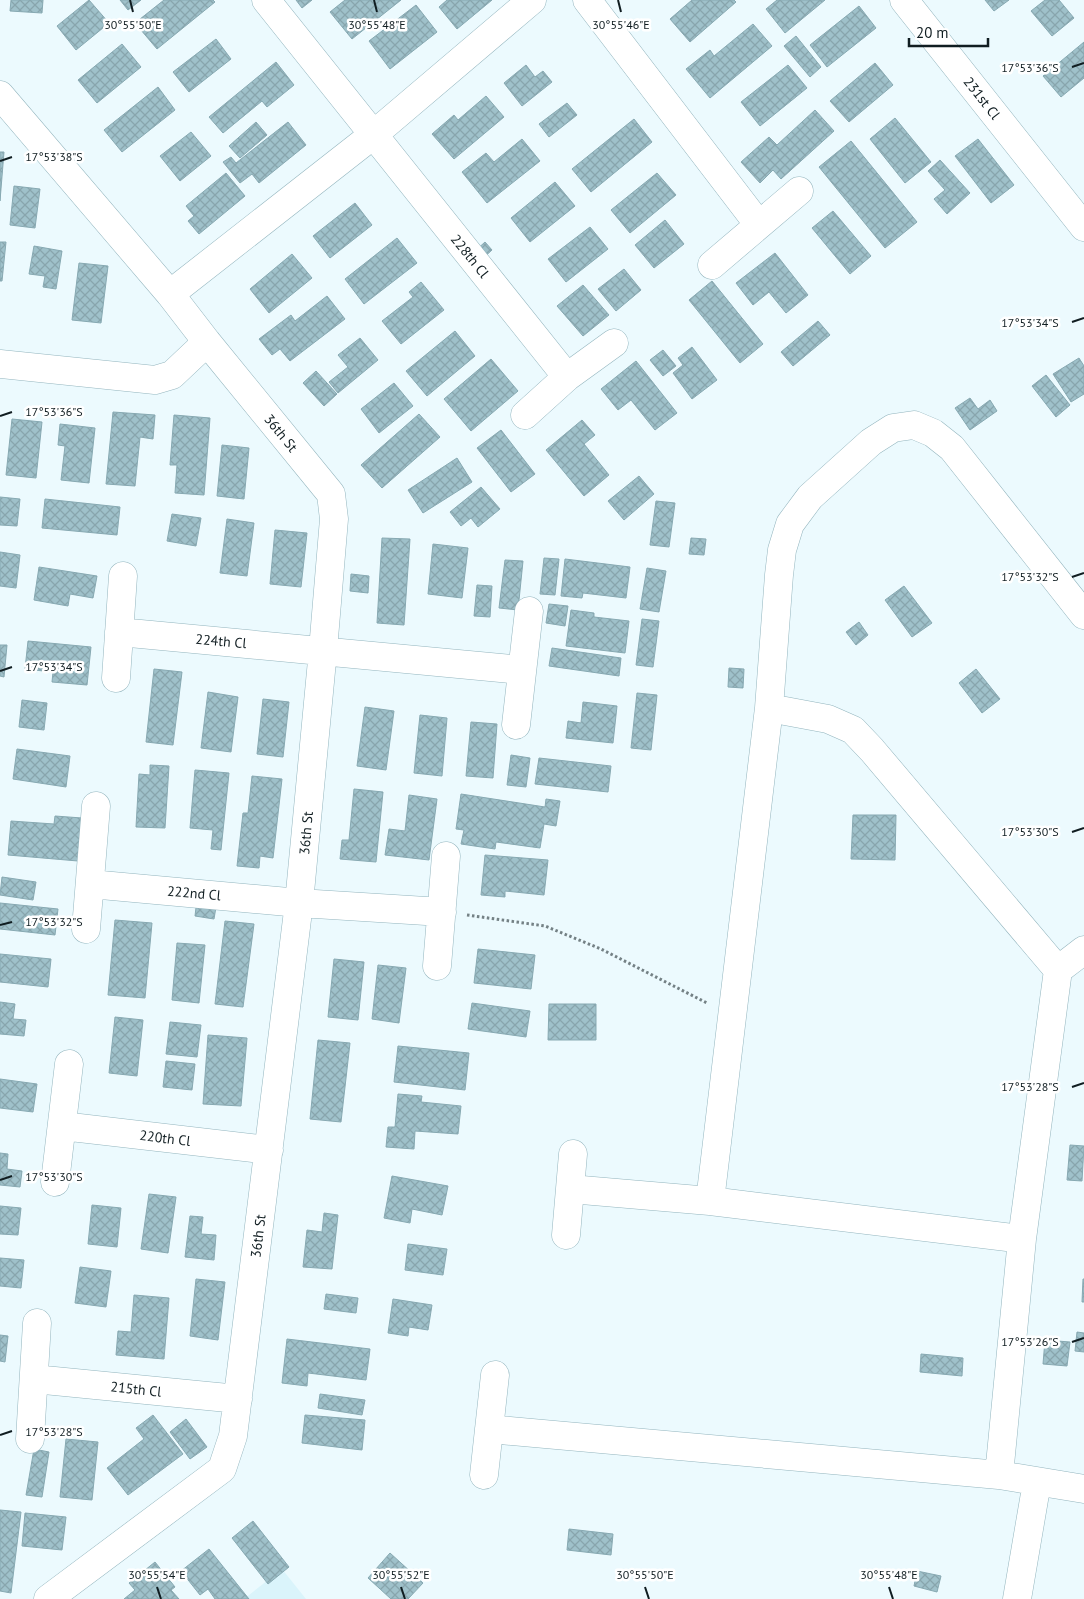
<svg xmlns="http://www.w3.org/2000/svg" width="1084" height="1599" font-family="'PT Sans',sans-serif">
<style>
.built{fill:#daf4fb}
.building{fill:url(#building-cross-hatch);stroke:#87a9b2}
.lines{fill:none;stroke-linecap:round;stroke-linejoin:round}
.minor-casing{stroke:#93b5be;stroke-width:29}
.path{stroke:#748185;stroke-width:3;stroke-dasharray:2.5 2.5;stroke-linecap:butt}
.minor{stroke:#fff;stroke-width:28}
.ticks{fill:none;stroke:#101d21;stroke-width:2}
.labels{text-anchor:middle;stroke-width:5;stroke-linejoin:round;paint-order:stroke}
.street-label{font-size:14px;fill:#101d21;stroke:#fff}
.ticks-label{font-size:12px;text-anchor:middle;fill:#101d21;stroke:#fff;stroke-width:5;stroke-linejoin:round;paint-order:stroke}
</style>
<defs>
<pattern id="building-cross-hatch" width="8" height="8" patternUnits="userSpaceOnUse" patternTransform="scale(1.25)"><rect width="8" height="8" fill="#9fc1ca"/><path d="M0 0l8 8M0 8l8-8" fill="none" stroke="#88a5ad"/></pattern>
</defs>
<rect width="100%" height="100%" fill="#ecfafe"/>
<path class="built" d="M282,1569L306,1599H244Z"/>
<path class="building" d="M11,0H43L42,13L10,11Z
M89,0L109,23L76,50L57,26Z
M120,0H141L128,10Z
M164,0H213L215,2L157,49L135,23Z
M296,0H312L302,8Z
M345,0H401L352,39L330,12Z
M447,0H492L457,29L439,7Z
M692,0H734L736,2L690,42L670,19Z
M777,0H825L785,33L766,9Z
M985,0H1009L994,11Z
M1045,0H1059L1074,18L1052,36L1031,11Z
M416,5L437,32L390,69L369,41Z
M859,6L876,28L827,67L810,45Z
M753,24L772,46L710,98L686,69L710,50L714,56Z
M796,36L821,67L810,77L784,46Z
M216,39L231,59L189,92L173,72Z
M1084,42V78L1061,97L1043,76Z
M122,44L141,67L97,103L78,80Z
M276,62L294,85L267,107L262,101L223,133L209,117Z
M875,63L893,85L849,122L830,101Z
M526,65L535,77L543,71L552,82L522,106L504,83Z
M788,65L807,88L760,126L741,102Z
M158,87L175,110L122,152L104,130Z
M486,96L504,117L454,159L432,134L454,115L458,120Z
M567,103L577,115L549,137L539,124Z
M815,110L834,131L781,179L773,170L760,183L741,162L769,137L777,145Z
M895,118L931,162L905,183L870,139Z
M634,119L652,142L591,192L572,169Z
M256,122L267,135L240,158L229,146Z
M288,122L306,145L259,183L252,174L240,183L223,162L231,157L236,163Z
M191,132L211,156L180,181L160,156Z
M522,139L540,161L487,203L462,172L486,153L494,162Z
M978,139L1014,185L991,203L955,156Z
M851,141L917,222L885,248L819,167Z
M0,152H4L0,201Z
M940,160L970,193L947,214L934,199L945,190L928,171Z
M226,173L245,196L199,234L188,221L194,216L186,206Z
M657,173L676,195L630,233L611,210Z
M555,182L575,206L530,242L511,218Z
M14,186L40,189L35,228L10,225Z
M355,203L372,225L330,258L313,236Z
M833,211L871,256L850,274L812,228Z
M665,220L684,244L654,268L635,245Z
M590,227L608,249L566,282L548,259Z
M397,238L417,263L364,304L345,279Z
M0,242H6L2,281H0Z
M485,242L492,250L481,260L474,252Z
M34,246L62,251L56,289L43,287L45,276L29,274Z
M775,253L808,295L786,313L769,292L753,305L736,283Z
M292,254L312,278L269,313L250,289Z
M79,263L108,266L101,323L72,320Z
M624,269L641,290L616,311L598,289Z
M712,281L763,344L740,363L689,300Z
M421,282L444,310L401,344L382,321L413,297L409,292Z
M583,285L609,315L583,336L557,306Z
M327,296L345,319L290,361L280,349L272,355L259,339L291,315L295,321Z
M818,321L830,335L793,366L781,352Z
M455,331L475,356L427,396L406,371Z
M360,338L378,360L338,393L329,382L348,367L338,355Z
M692,347L717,380L692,399L673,373L683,365L678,358Z
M663,350L676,366L663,376L650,360Z
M1079,358L1084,366V394L1071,402L1053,374Z
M491,359L518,391L471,431L444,399Z
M636,361L677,413L655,430L631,400L618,410L601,389Z
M316,371L337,394L324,406L303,383Z
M1046,375L1070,405L1056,417L1032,386Z
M394,383L413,406L379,433L361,409Z
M970,398L978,409L990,400L997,411L970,430L955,408Z
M113,412L155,415L153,439L140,437L135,486L106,484Z
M419,414L440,437L382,488L361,465Z
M174,415L210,418L204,495L175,493L177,465H170Z
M12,419L42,422L36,478L6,475Z
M582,420L595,435L584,444L609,475L584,496L546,450Z
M60,424L95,428L89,483L61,480L65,446L58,445Z
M501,430L535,474L511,492L477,448Z
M222,445L249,448L244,499L217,496Z
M457,458L472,482L423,513L408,490Z
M639,476L654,494L624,520L608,501Z
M481,487L500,509L478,527L471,518L461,526L450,512Z
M0,497L20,499L17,526L0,525Z
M45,499L120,507L117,535L42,528Z
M656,501L675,503L669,547L650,545Z
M172,514L201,518L196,546L167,541Z
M227,519L254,523L247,576L220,573Z
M275,530L307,533L301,587L270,584Z
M382,538L410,539L404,625L377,623Z
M691,538L706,539L704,555L689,554Z
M433,544L468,548L462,598L428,594Z
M0,552L20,555L16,588L0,586Z
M544,558L559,559L555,595L540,594Z
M565,559L630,567L626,598L583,593L582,598L561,596Z
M505,560L523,561L518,610L499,608Z
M39,567L97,576L93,598L70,594L68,606L34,600Z
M647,568L666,571L659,612L640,609Z
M351,574L369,576L368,593L350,591Z
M477,585L492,586L490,617L474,616Z
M904,586L932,623L912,637L885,600Z
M549,604L568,606L565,626L546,623Z
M571,610L594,613V617L629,621L625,653L566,646Z
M642,619L659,621L653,667L636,665Z
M859,622L868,635L856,645L846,632Z
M28,641L91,647L87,685L52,682L53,672L25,669Z
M0,645H7L4,677L0,676Z
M552,648L621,658L619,676L549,666Z
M729,668L744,669L743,688L728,687Z
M154,669L182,672L173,745L146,742Z
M976,669L1000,699L982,713L959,683Z
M208,692L238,697L231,752L201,748Z
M637,693L657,695L651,750L631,748Z
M263,699L289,702L283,757L257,754Z
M22,700L47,703L44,730L19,727Z
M583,702L617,706L613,743L566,738L568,721L581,723Z
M365,707L394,711L386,770L357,766Z
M420,715L447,718L442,776L414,773Z
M471,722L497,724L493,778L466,776Z
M17,749L70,756L66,787L13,779Z
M511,755L530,758L526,787L507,785Z
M539,758L611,766L608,792L535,784Z
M150,765L169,766L165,828L136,827L139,774L150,775Z
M195,770L229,773L221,850L211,849L213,830L190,828Z
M252,776L282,779L273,858L260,856L259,868L237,866L243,813H248Z
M354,789L383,792L376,862L340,859L342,840H349Z
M461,794L545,807L546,799L560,801L556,826L544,824L540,848L496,842L495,849L461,844L464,830L456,829Z
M409,795L437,799L429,860L385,855L389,829L405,831Z
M853,815H896L895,860L851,859Z
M55,816L82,818L78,861L8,855L11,821L54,824Z
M485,855L548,860L544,895L505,891V897L481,895Z
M2,877L36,882L33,900L0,895Z
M197,899L217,901L214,919L195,916Z
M0,903L58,909L55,935L0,929Z
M115,920L152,923L145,998L108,995Z
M225,921L254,924L243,1007L215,1004Z
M177,943L205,945L199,1003L172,1000Z
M478,949L535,955L531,989L474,983Z
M0,954L51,959L48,987L0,982Z
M334,959L364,962L358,1020L328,1017Z
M378,965L406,968L399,1023L372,1019Z
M0,1002L15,1004L13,1019L26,1020L24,1036L0,1034Z
M472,1003L530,1011L526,1037L468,1029Z
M549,1004H596V1040H548Z
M115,1017L143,1020L137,1076L109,1073Z
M170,1022L201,1025L197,1057L166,1054Z
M208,1035L247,1038L241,1106L203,1104Z
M318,1040L350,1043L341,1122L310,1119Z
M398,1046L469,1053L465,1090L394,1082Z
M166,1061L195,1064L192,1090L163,1087Z
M0,1079L37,1084L33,1112L0,1108Z
M398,1094L422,1096L421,1102L461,1106L458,1134L415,1131L414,1149L386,1147L388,1127H395Z
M1070,1145L1084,1146L1082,1181L1067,1180Z
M0,1153L8,1154L7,1169L22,1171L20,1187L0,1185Z
M392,1176L448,1186L442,1215L412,1209L410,1223L384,1218Z
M149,1194L176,1197L168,1253L141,1249Z
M92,1205L121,1208L117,1247L88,1244Z
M0,1206L21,1208L18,1235L0,1234Z
M324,1213L338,1215L332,1269L303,1267L307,1230L322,1232Z
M190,1216L203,1217L201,1234L216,1235L214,1260L185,1257Z
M408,1244L447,1249L443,1275L405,1270Z
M0,1258L24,1260L21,1288L0,1286Z
M80,1267L111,1271L106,1307L75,1303Z
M196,1279L225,1282L218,1340L190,1336Z
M1083,1279H1084V1302H1082Z
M326,1294L358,1298L356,1313L324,1309Z
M134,1295L169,1298L164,1359L116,1355L118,1331L131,1332Z
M393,1299L432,1305L428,1330L409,1327L408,1336L388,1333Z
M1077,1332L1084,1333V1352L1075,1351Z
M0,1335L8,1336L5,1362L0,1361Z
M287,1339L370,1349L366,1380L308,1373L307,1386L282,1383Z
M1045,1340L1070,1342L1067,1366L1043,1364Z
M921,1354L963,1358L962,1376L920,1372Z
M320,1394L365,1400L362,1415L318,1408Z
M153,1415L183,1454L128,1495L107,1468L144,1439L136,1428Z
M305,1415L365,1420L362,1450L302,1443Z
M186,1419L207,1447L190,1459L170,1432Z
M66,1439L98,1442L92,1500L60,1497Z
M34,1449L49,1452L42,1497L26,1495Z
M0,1510L21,1512L11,1593L0,1591Z
M25,1513L66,1517L62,1550L22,1546Z
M253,1521L289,1567L268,1584L232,1538Z
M569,1529L613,1534L611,1555L567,1550Z
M209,1549L249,1599H215L208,1589L200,1595L181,1571Z
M390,1553L423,1583L408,1599H391L368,1578Z
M155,1562L175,1587L171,1590L179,1599H124L135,1590L129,1583Z
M917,1571L941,1576L937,1592L914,1586Z"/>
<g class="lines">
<defs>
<path id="minor" d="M266,0L567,377
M587,0L759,225
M904,0L1084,227
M0,95L170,294L207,342L331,494L334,519L323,650L299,903L233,1436L222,1469L48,1599
M712,265L799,191
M170,294L373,135L532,0
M0,364L155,380L172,375L207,342
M525,415L567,377L614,343
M119,632L522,670
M116,678L123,576
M769,708L828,719L853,730L872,750L1058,970
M516,725L529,611
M90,884L299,903L442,912
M86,929L96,806
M437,966L446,856
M62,1126L269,1150
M55,1182L69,1064
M570,1189L710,1201L1022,1239
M710,1201L769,708L779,575L782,550L790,524L810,497L871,442L893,428L914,425L933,433L952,448L1084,615
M566,1235L573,1154
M34,1379L238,1399
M489,1429L999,1475L1084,1489
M30,1439L37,1323
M484,1475L495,1375
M999,1475L1022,1239L1058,970L1084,950
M1017,1599L1037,1482"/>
</defs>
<use href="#minor" class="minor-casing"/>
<path class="path" d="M467,915L545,926L601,949L707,1003"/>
<use href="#minor" class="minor"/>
</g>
<path class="ticks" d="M130,0L133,12M374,0L377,12M618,0L621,12M1072,67L1084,63M0,161L12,157M1072,322L1084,318M0,416L12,412M1072,577L1084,573M0,671L12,667M1072,832L1084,828M0,925L12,922M1072,1087L1084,1083M0,1180L12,1176M1072,1342L1084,1338M0,1435L12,1431M157,1587L161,1599M401,1587L405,1599M645,1587L649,1599M889,1587L893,1599"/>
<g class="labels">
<g class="street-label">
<text transform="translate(982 98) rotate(52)" y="5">231st Cl</text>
<text transform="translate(470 256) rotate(51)" y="5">228th Cl</text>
<text transform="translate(281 433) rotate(51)" y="5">36th St</text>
<text transform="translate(221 641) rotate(5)" y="5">224th Cl</text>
<text transform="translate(306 833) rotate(-85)" y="5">36th St</text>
<text transform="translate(194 893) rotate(5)" y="5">222nd Cl</text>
<text transform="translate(165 1138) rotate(7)" y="5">220th Cl</text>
<text transform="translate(258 1236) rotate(-83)" y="5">36th St</text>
<text transform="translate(136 1389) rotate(6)" y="5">215th Cl</text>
</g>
</g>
<g class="ticks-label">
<text x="133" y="29">30°55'50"E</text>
<text x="377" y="29">30°55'48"E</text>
<text x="621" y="29">30°55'46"E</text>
<text x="1030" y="72">17°53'36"S</text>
<text x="54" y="161">17°53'38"S</text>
<text x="1030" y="327">17°53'34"S</text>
<text x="54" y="416">17°53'36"S</text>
<text x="1030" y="581">17°53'32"S</text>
<text x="54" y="671">17°53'34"S</text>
<text x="1030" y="836">17°53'30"S</text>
<text x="54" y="926">17°53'32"S</text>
<text x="1030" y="1091">17°53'28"S</text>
<text x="54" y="1181">17°53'30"S</text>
<text x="1030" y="1346">17°53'26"S</text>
<text x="54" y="1436">17°53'28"S</text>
<text x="157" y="1579">30°55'54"E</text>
<text x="401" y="1579">30°55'52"E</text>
<text x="645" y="1579">30°55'50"E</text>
<text x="889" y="1579">30°55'48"E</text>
</g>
<path d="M909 38v8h79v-8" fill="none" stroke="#101d21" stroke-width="2.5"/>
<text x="916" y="38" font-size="15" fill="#101d21" stroke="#ffffff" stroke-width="4" paint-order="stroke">20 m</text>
</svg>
